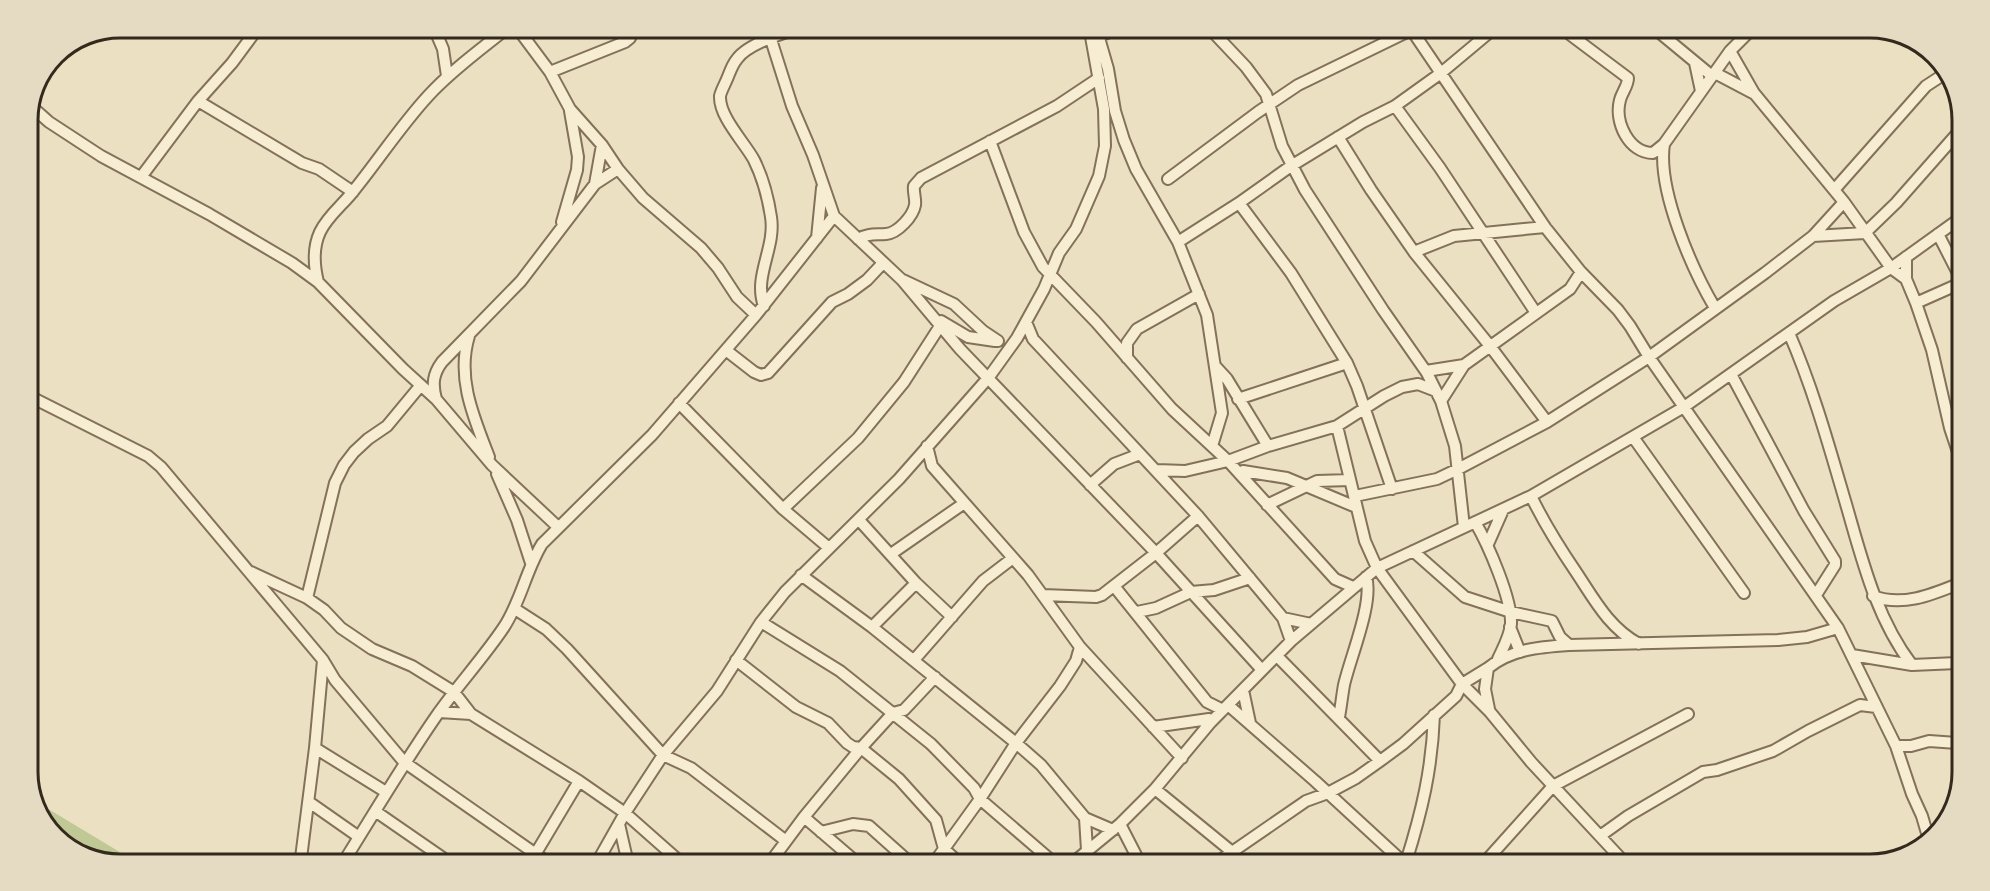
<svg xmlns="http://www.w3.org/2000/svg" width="1990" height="891" font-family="Georgia,serif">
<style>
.green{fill:#c0c896}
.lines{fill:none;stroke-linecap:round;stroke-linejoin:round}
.street-casing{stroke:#83715a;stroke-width:14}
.street{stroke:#f6edd3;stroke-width:10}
.rim{fill:none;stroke:#33291d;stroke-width:3}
</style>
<rect width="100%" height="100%" fill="#ebe0c1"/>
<path class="green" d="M35,801L128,857H84L43,823Z"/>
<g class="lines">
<defs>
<path id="street" d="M434,28L443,49L447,76
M518,29L550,72L570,109L602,145L618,169L643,198L701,248L718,268L737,297L756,315
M768,30L792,106L813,155L834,216L902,280L960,349L1156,553L1262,670
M1212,31L1246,67L1266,94L1282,146L1305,190L1383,310L1427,373L1441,401L1455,446L1464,527
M1413,32L1545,227L1581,272L1618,310L1630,326L1649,357L1838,628L1896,746L1912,794L1922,816L1929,840
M1092,33L1102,35L1112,31
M1568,33L1628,78C1628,86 1622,92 1620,100C1614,122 1629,153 1653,153L1664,144L1730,51L1747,34
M1660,33L1712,76
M1099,38L1108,69L1115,111L1124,140L1136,169L1178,242L1207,315L1222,413L1212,446
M1730,51L1754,93L1844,202L1891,268L1906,279
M1695,63L1701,91
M550,72L625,42L630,38L633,29
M1715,73L1753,93
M198,101L232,63L258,28
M31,106L49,122L101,156L209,214L292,263L318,282L403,369L436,399L492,465L558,527
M1395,106L1440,168L1536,313
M1338,137L1371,190L1414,252L1490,346L1547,422
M990,141L1024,232L1043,267L1096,322L1172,409L1228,461L1335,579L1353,587
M1664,144C1657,190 1692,269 1715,308
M141,177L198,101L302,163L319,169L353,192
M1168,179L1258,112L1298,85L1407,32
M595,184L602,145
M1834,190L1926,86L1949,71
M562,222L577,170L578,157L570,111
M1938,234L1961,279
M1813,236L1865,233L1896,203L1963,127
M817,238L822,188
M858,239C868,233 876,235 886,234C898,233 913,216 915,205C916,199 913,192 914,186L921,178L1057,106L1099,78
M1178,242L1239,203
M1414,252L1454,236L1545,227
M1906,257V279L1916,303L1932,350L1950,428L1959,455
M903,280L954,304L983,331L998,341
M318,282C314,266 313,247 320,232C328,215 344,204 355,189C380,158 402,124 429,95C452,70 480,50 506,29
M1916,303L1961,283
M764,306C753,276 776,248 771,217C768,197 763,178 754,160C745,143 719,117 720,96C721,91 725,84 727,79C730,72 732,65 737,59C747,45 777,35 793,30
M941,321L968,337L995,341
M1026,322L1033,339L1198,516L1283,618L1291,641
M1789,333C1813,388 1829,446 1846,504C1862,559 1876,618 1912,665
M469,336C456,378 474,418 489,457
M727,351L754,372L761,375L768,373L832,302L848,294L867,280L883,263
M1127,358V343L1137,329L1199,294
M1216,367L1227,379L1268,446
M1426,371L1464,365
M1731,374L1804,511L1835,561V565L1816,595
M27,395L148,456L161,467L323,660L335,680L404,762L543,859
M436,399C432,384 433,374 442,362L521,281L595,184L618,169
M1238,399L1347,363
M1441,401L1464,365L1570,289L1581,272
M679,403L783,509L829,548
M1337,426L1365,541L1377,568L1462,684L1490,712L1531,762L1625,863
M1633,437L1744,593
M927,446L932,466L1028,575L1080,647L1182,758
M1157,470L1185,471L1228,461L1268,446L1337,426L1384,396L1402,387L1418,384L1436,391
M1243,471L1287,478L1356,507
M497,474L517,520L531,563
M1090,485L1114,464L1140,454
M1392,489L1357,386L1347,363L1291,273L1239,203L1291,166L1363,122L1395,106L1441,73L1490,32
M1355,496L1437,479L1458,469L1547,422L1649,357L1765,273L1813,236L1844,202
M1531,496C1544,523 1559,547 1576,572C1594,599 1609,628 1639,644
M1267,505L1317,481L1350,480
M783,509L858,438L904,382L940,326
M859,520L916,583L952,617
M1475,522C1488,544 1512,599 1511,624C1510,636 1503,648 1498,659
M1488,544L1503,510
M1413,551L1465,597L1511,612L1552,621L1560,637L1569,645
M891,554L963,504
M251,572L307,598L324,610L341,628L372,649L412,666L454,692L471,714L579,781L625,813L677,859
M801,575L872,627L1016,743L1041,765L1085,818L1113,830
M1114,586L1207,702L1223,710
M1043,595L1096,597L1102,595L1156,553L1198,516
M1873,596C1902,607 1931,595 1958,584
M307,598L335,483L344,465L354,452L368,439L387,426L421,385
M515,609L546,629L567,649L663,755L691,768L786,841
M1137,612L1156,608L1191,592L1214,590L1250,578
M1283,618L1311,624
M761,622L840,671L931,744L974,788L980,799L1052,861
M872,627L916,583
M1510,627L1520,652
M1852,655L1912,665L1957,663
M1277,656L1380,761
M736,660L796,707L828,723L847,743L853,747L861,748L899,779L936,820L944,849L956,860
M914,660L983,581L1013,558
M1243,690L1250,723
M1228,705L1315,781L1403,862
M1489,709L1485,689L1488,668C1511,649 1540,647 1569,645L1778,640L1807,637L1838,628
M439,712L471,714
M1339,717C1341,707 1342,696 1344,685C1350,658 1374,602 1366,577
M1153,727L1209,719
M1896,746H1911L1929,741L1957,743
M315,748L386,792
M1155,789L1231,851
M309,802L359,837
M375,811L443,858
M804,817L854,860
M1085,818L1087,850
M619,824L627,859
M1120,824L1139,861
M821,832L853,824L869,826L907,860
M1600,836L1628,816L1703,772L1717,770L1773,751L1808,731L1860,705L1876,707
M536,853L579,781
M301,858L315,748L323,660
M346,858C376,810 405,761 437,715C458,685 484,657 504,627C521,601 526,570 542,544L652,435L756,315L834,216
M599,859L625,813L663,755L717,691L761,622L785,592L899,479L989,377L1017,338L1044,289L1059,253L1076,229L1099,176L1105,146L1104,109L1090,31
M772,860L804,817L861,748L893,713L904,710L935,677
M936,860L980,799L1016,743L1060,686L1076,661L1080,647
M1075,861L1120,824L1155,789L1210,723L1291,641L1377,568L1531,496L1684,407L1834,301L1891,268L1962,217
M1219,861L1306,801L1328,793L1356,778L1380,761L1403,744L1456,696L1462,684L1488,668
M1406,862C1422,811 1432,769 1434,715
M1485,862L1553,786L1688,714"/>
</defs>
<use href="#street" class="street-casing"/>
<use href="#street" class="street"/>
</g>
<path d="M0 0H1990V891H0ZM120 38H1870A82 82 0 0 1 1952 120V772A82 82 0 0 1 1870 854H120A82 82 0 0 1 38 772V120A82 82 0 0 1 120 38Z" fill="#e4dbc2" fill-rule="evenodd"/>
<path class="rim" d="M120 38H1870A82 82 0 0 1 1952 120V772A82 82 0 0 1 1870 854H120A82 82 0 0 1 38 772V120A82 82 0 0 1 120 38Z"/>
</svg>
